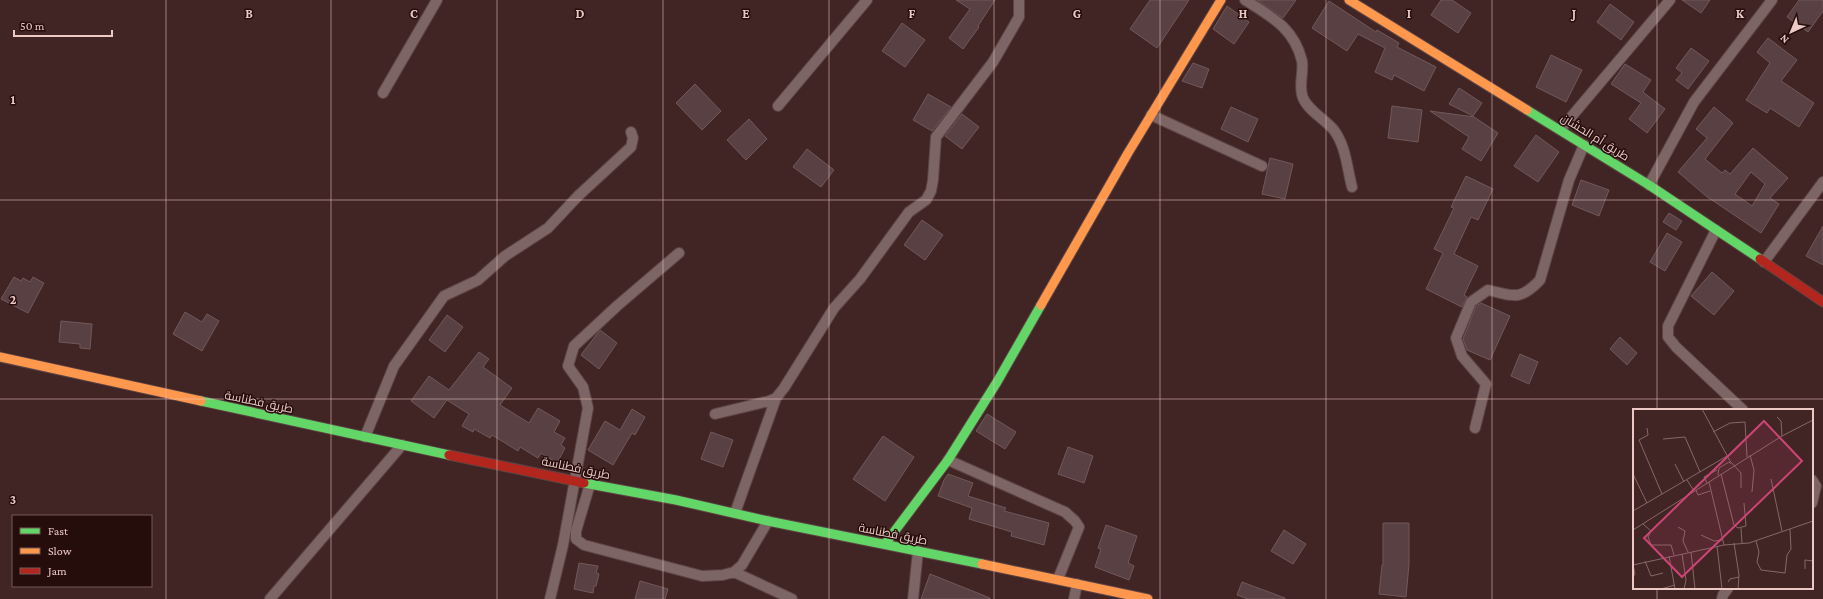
<svg xmlns="http://www.w3.org/2000/svg" width="1823" height="599" font-family="'Crimson Pro',Cairo,serif">
<style>
.building{fill:#584043;stroke:#71595b;fill-rule:evenodd}
.lines{fill:none;stroke-linecap:round;stroke-linejoin:round}
.street-casing{stroke:#5d4343;stroke-width:12}
.fast-casing{stroke:#5d4343;stroke-width:11}
.slow-casing{stroke:#5d4343;stroke-width:11}
.jam-casing{stroke:#5d4343;stroke-width:11}
.street{stroke:#7c6564;stroke-width:10}
.fast{stroke:#63d668;stroke-width:9}
.slow{stroke:#ff974d;stroke-width:9}
.jam{stroke:#b3261e;stroke-width:9}
.grid{fill:none;stroke:#edc9c6;stroke-width:1;stroke-opacity:0.55}
.labels{text-anchor:middle;stroke-width:3;stroke-linejoin:round;paint-order:stroke}
.street-label{font-size:12px;fill:#edc9c6;stroke:#250d0c}
.inset-road{fill:none;stroke:#866765;stroke-width:1}
.view{fill:#cd4476;fill-opacity:0.15;stroke:#cd4476;stroke-width:2}
.inset-edge{fill:none;stroke:#edc9c6;stroke-width:2}
.grid-label{font-size:13px;text-anchor:middle;font-weight:bold;fill:#edc9c6;stroke:#250d0c;stroke-width:3;stroke-linejoin:round;paint-order:stroke}
</style>
<rect width="100%" height="100%" fill="#412525"/>
<path class="building" d="M956,0H995L978,26L979,27L963,49L949,38L970,9Z
M1150,0H1189L1157,48L1130,29Z
M1257,0H1296L1283,18Z
M1441,0H1452L1471,13L1458,33L1431,15Z
M1682,0H1710L1701,13Z
M1799,0H1823V11L1808,32L1787,17Z
M1329,1L1376,32L1377,30L1399,43L1397,47L1436,67L1424,91L1394,75L1392,80L1375,72L1385,48L1358,34L1347,51L1312,28Z
M1610,4L1634,22L1621,40L1597,22Z
M1227,6L1249,22L1234,44L1213,29Z
M902,23L925,40L905,67L882,51Z
M1768,38L1797,60L1781,81L1814,103L1799,127L1770,108L1767,113L1746,100L1770,63L1757,52Z
M1691,48L1709,61L1688,89L1676,80L1682,73L1676,68Z
M1551,55L1582,70L1566,102L1536,87Z
M1193,63L1209,69L1202,88L1182,81Z
M1625,64L1651,80L1643,92L1665,109L1647,133L1629,119L1641,103L1611,84Z
M695,84L721,111L702,130L676,103Z
M1459,88L1482,103L1473,116L1449,104Z
M928,94L951,107L932,131L913,120Z
M1392,106L1422,110L1418,142L1388,138Z
M1231,107L1258,119L1248,142L1221,129Z
M1714,107L1733,123L1705,159L1722,173L1725,170L1730,174L1753,148L1788,178L1770,198L1779,204L1761,233L1706,196L1678,172L1707,138L1696,129ZM1751,172L1765,184L1752,206L1735,194Z
M1430,111L1474,117L1498,133L1481,161L1462,149L1469,137Z
M962,114L979,127L962,149L945,136Z
M749,119L767,139L746,160L727,140Z
M1536,135L1559,152L1538,182L1514,166Z
M807,149L834,170L821,187L793,167Z
M1270,158L1293,164L1285,199L1262,194Z
M1466,176L1493,189L1478,220L1471,217L1454,254L1478,266L1464,295L1467,297L1462,307L1426,289L1443,253L1434,249L1454,208L1451,207Z
M1581,180L1609,190L1599,216L1572,205Z
M1669,213L1682,221L1676,230L1663,222Z
M922,220L943,235L925,260L904,245Z
M1823,226V265L1806,256Z
M1667,233L1682,242L1665,271L1650,262Z
M1712,272L1734,291L1714,315L1691,296Z
M14,277L21,281L23,278L30,282L33,277L44,283L28,313L1,299Z
M1481,303L1510,316L1490,360L1467,350L1463,339L1476,306Z
M185,312L202,322L207,314L219,321L202,351L173,334Z
M447,315L463,327L445,352L429,340Z
M61,321L92,324L90,349L80,348V344L59,342Z
M600,330L617,343L599,369L581,355Z
M1620,337L1637,353L1627,365L1610,349Z
M479,352L489,359L483,367L512,388L500,405L529,423L538,408L560,421L554,432L565,438L561,445L565,448L557,463L541,453L538,458L520,447L518,451L492,435L490,438L474,429L473,432L462,426L469,414L447,400L434,418L411,401L429,376L449,390Z
M1520,354L1538,362L1529,384L1511,376Z
M632,409L645,417L635,435L632,433L613,465L588,450L605,421L620,430Z
M987,414L1016,432L1005,449L976,431Z
M711,432L733,440L723,467L701,459Z
M883,436L914,457L885,501L853,479Z
M1068,447L1093,456L1084,483L1058,474Z
M948,474L973,483L968,496L1006,508L1004,511L1049,523L1044,545L1011,536L1012,532L969,519L972,508L938,496L944,480Z
M1383,523H1409V564L1406,597L1379,594L1382,565H1383Z
M1106,525L1137,536L1128,563L1134,566L1129,580L1095,567L1101,549L1098,548Z
M1284,530L1306,544L1293,564L1271,551Z
M579,563L598,566L596,573L599,574L596,586H594L593,593L574,589Z
M930,574L990,598V599H921Z
M640,581L668,589L665,599H635Z
M1242,582L1285,598V599H1248L1237,595Z"/>
<g class="lines">
<defs>
<path id="street" d="M1245,0C1272,17 1294,28 1302,61C1304,73 1298,86 1303,98C1308,110 1324,119 1333,129C1346,145 1347,168 1352,187
M383,93L437,0
M778,106L867,0
M1151,115L1262,166
M1561,129L1670,0
M1649,185L1694,102L1772,0
M1716,230L1668,326V337L1676,347L1743,410
M1764,262L1823,182
M715,414L769,401L776,398
M1475,428L1486,384L1462,356L1456,338L1471,302L1488,290C1514,296 1520,301 1540,280L1569,180L1584,145
M365,437L394,366L444,296L478,280L505,256L548,228L578,196L631,147L633,138L631,132
M948,460L1065,512L1075,521L1079,527L1058,579
M1812,480L1816,486L1812,503
M590,484L576,531V539L584,545L702,576L723,575L734,572L742,565L768,521
M735,513L776,398L784,388L834,308L860,279L909,212L926,200L931,191L933,180L936,137L993,62L1019,17V0
M734,572L792,599
M270,599L402,445
M550,599L563,545L588,408L583,387L568,366L574,346L617,306L679,253
M913,599L918,551
M1074,599L1077,584
M1722,599L1723,595L1728,588"/>
<path id="fast" d="M1527,110L1649,185L1760,259
M201,401L449,455
M584,483L676,500L768,521L982,564
M885,544L948,460L997,382L1041,305"/>
<path id="slow" d="M1349,0L1527,110
M1041,305L1128,153L1221,0
M0,357L201,401
M982,564L1148,599"/>
<path id="jam" d="M1760,259L1823,302
M449,455L584,483"/>
</defs>
<use href="#street" class="street-casing"/>
<use href="#fast" class="fast-casing"/>
<use href="#slow" class="slow-casing"/>
<use href="#jam" class="jam-casing"/>
<use href="#street" class="street"/>
<use href="#fast" class="fast"/>
<use href="#slow" class="slow"/>
<use href="#jam" class="jam"/>
</g>
<path class="grid" d="M166,0V599M331,0V599M497,0V599M663,0V599M829,0V599M994,0V599M1160,0V599M1326,0V599M1492,0V599M1657,0V410M0,200H1823M0,399H1823M1657,588V599"/>
<g class="labels">
<g class="street-label">
<text transform="translate(1595 137) rotate(32)" y="4">طريق أم الحشان</text>
<text transform="translate(259 402) rotate(12)" y="4">طريق فطناسة</text>
<text transform="translate(576 468) rotate(12)" y="4">طريق فطناسة</text>
<text transform="translate(893 534) rotate(11)" y="4">طريق فطناسة</text>
</g>
</g>
<g transform="translate(1633 409)">
<rect width="180" height="180" fill="#412525"/>
<path class="inset-road" d="M69,0L97,52L108,64V79M144,8L148,12L149,27M14,19L15,26L6,31L29,85M80,23L97,14L112,13L114,48M30,30L52,28L67,63M117,46L121,61L119,83M42,55L51,73M0,65L14,94M88,65L101,116L105,119L113,117L111,94M85,66L86,59L96,53L98,55M138,70L149,122M54,71L61,82M76,73L91,136M74,74L71,68L84,61M63,81L65,86L77,82M0,102L94,47M10,115L18,122L15,128L18,136H38L41,146M45,118L52,122L50,132L55,143M108,119L109,134M0,121L149,27L180,11M68,126L81,132L89,131M123,132L126,143L124,153L128,161L152,164L154,146L158,140L157,120M101,134L106,166L105,180M84,137L89,180M58,143L62,180M49,145L53,171L51,180M36,147L42,180M12,152L18,167L30,164M0,156L91,136L116,134L180,112M0,156L2,165L0,168M172,160V151L180,152M95,173L97,170L106,168M28,180L42,176"/>
<path class="view" d="M131,12L169,52L49,168L11,129Z"/>
<rect width="180" height="180" class="inset-edge"/>
</g>
<g class="grid-label">
<text x="249" y="18">B</text>
<text x="414" y="18">C</text>
<text x="580" y="18">D</text>
<text x="746" y="18">E</text>
<text x="912" y="18">F</text>
<text x="1077" y="18">G</text>
<text x="1243" y="18">H</text>
<text x="1409" y="18">I</text>
<text x="1574" y="18">J</text>
<text x="1740" y="18">K</text>
<text x="13" y="104">1</text>
<text x="13" y="304">2</text>
<text x="13" y="504">3</text>
</g>
<rect x="12" y="515" width="140" height="72" fill="#250d0c" stroke="#755856"/>
<rect x="20" y="528" width="20" height="6" fill="#63d668" stroke="#755856"/>
<text x="48" y="535" font-size="12" fill="#edc9c6">Fast</text>
<rect x="20" y="548" width="20" height="6" fill="#ff974d" stroke="#755856"/>
<text x="48" y="555" font-size="12" fill="#edc9c6">Slow</text>
<rect x="20" y="568" width="20" height="6" fill="#b3261e" stroke="#755856"/>
<text x="48" y="575" font-size="12" fill="#edc9c6">Jam</text>
<g transform="translate(1791 32) rotate(224)" stroke="#250d0c" stroke-width="3" paint-order="stroke">
<path d="M0-3L7 15L0 10L-7 15Z" fill="#edc9c6"/>
<text y="-6" font-size="11" font-weight="bold" text-anchor="middle" fill="#edc9c6">N</text>
</g>
<path d="M14 30v6h98v-6" fill="none" stroke="#edc9c6" stroke-width="2"/>
<text x="20" y="30" font-size="12" fill="#edc9c6" stroke="#250d0c" stroke-width="3" paint-order="stroke">50 m</text>
</svg>
